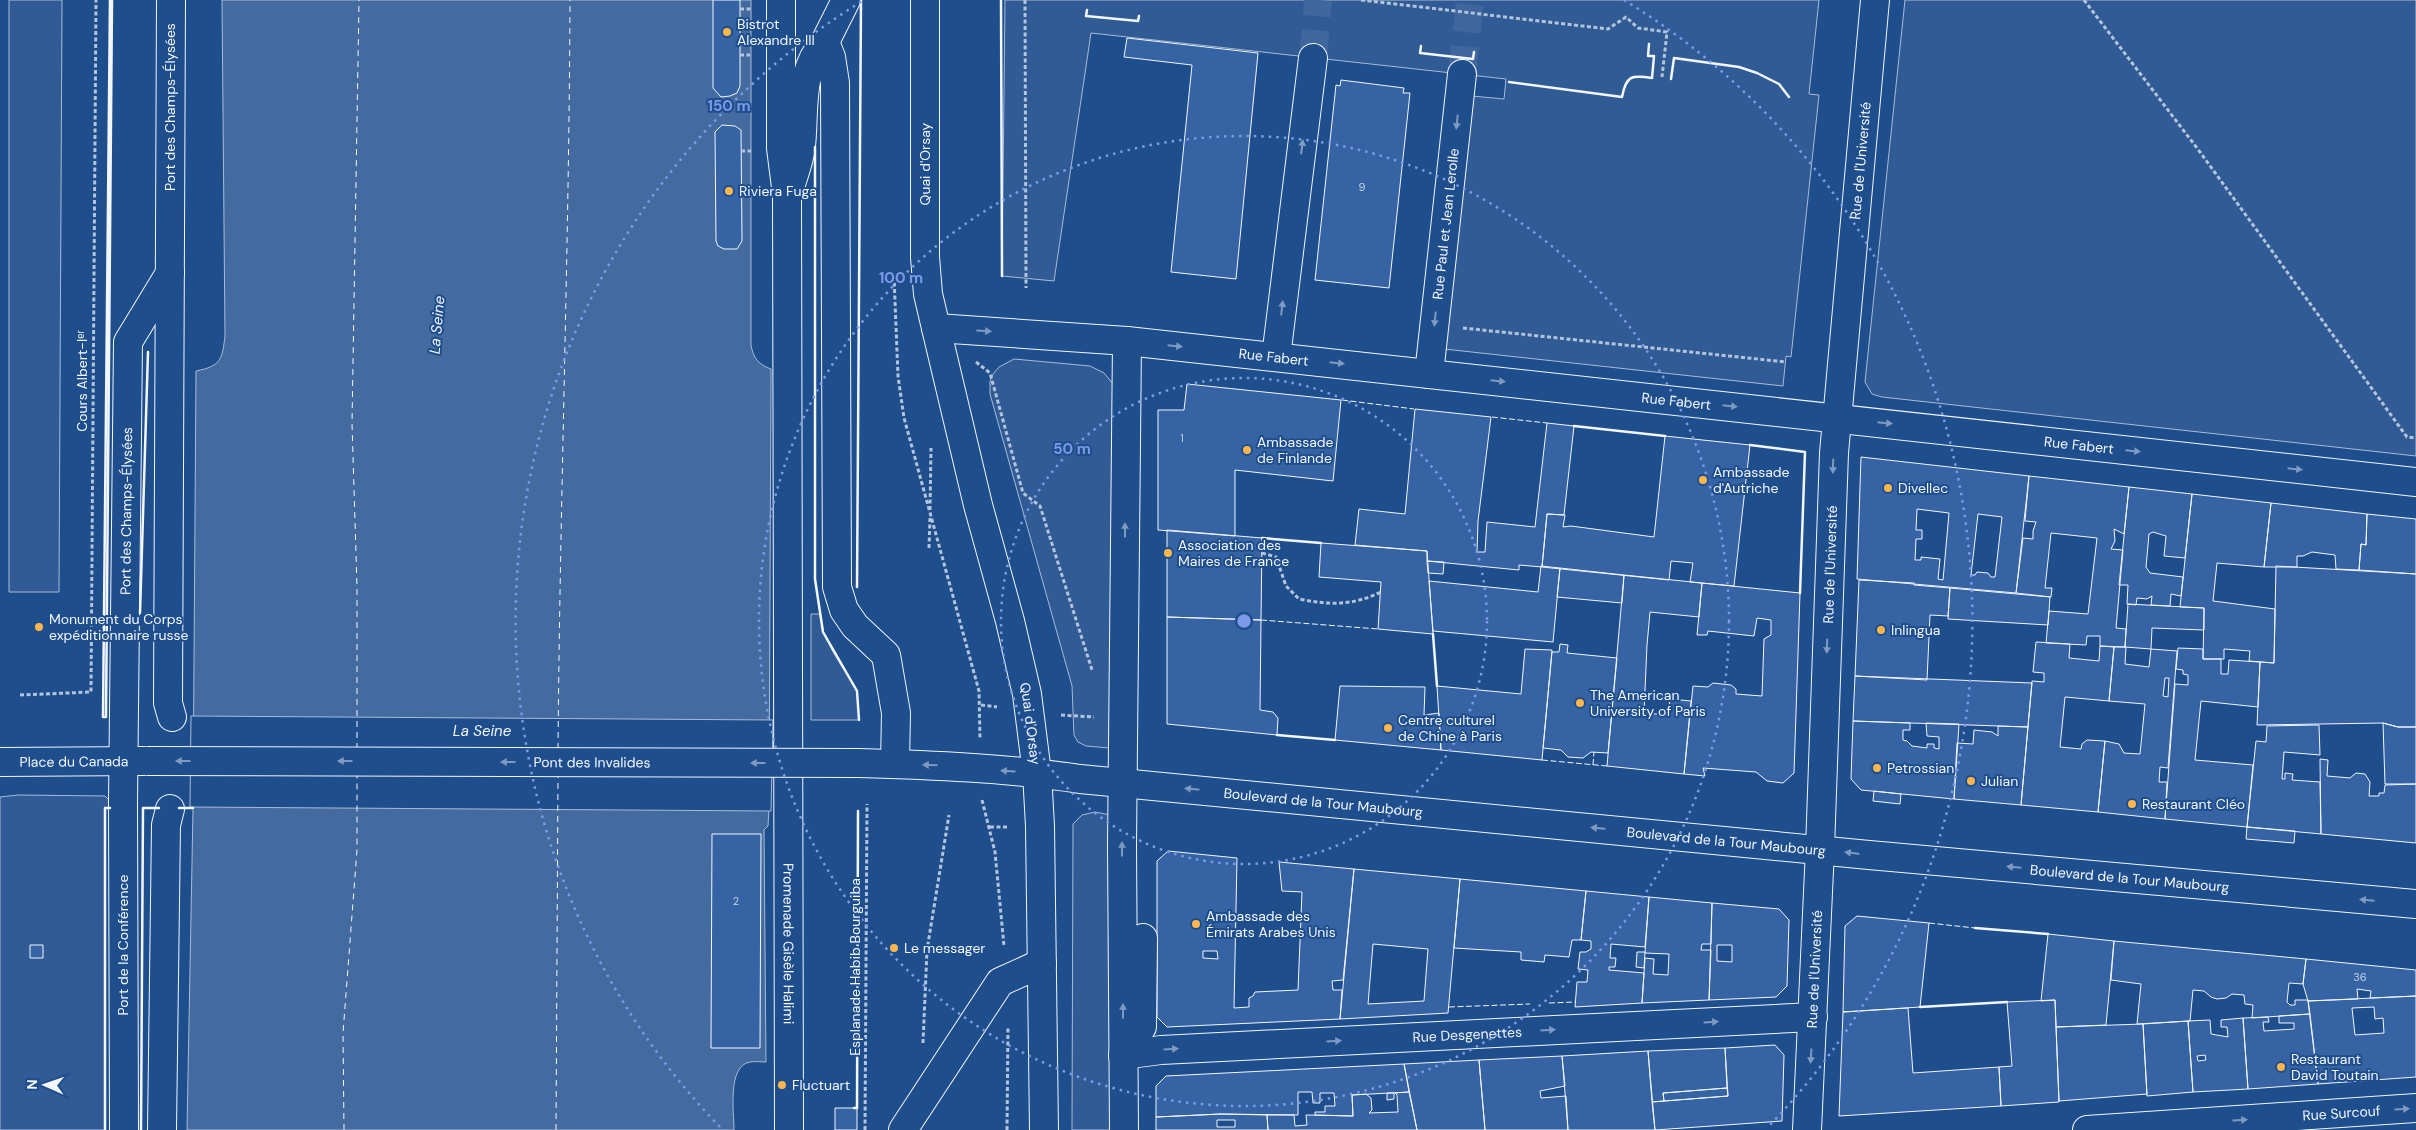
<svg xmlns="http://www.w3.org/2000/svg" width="2416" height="1130" font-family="'DM Sans',sans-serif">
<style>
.built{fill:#305b95;stroke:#a8bbd7}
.water{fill:#446ba0;stroke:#a8bbd7}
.pier{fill:#1f4e8c;stroke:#a8bbd7}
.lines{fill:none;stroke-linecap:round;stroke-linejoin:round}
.ferry{stroke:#f2f6ff;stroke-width:1;stroke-dasharray:6 5;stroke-linecap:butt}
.building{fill:#3563a3;stroke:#f2f6ff;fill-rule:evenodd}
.minor-tunnel{stroke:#3f679d;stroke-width:28;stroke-dasharray:28 14;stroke-linecap:butt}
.minor-casing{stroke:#f2f6ff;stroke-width:30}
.major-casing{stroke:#f2f6ff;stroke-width:30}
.path{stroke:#b3c4dc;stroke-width:3;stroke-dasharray:4 2.5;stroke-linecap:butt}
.minor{stroke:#1f4e8c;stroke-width:28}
.major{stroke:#1f4e8c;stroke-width:28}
.minor-bridge-casing{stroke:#f2f6ff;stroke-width:30;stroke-linecap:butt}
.minor-bridge{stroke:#1f4e8c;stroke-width:28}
.fence{stroke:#f2f6ff;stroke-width:1;stroke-dasharray:6 2.5;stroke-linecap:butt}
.wall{stroke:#f2f6ff;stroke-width:2.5}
.oneway{fill:#7e9ac0}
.ring{fill:none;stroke:#7d9aea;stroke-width:2.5;stroke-dasharray:2.5 5}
.poi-dot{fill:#ffb74d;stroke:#1f4e8c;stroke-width:2}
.labels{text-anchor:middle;stroke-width:4;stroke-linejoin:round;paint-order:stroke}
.number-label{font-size:11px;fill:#c3d1e8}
.poi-label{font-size:14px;fill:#f2f6ff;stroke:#1f4e8c;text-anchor:start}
.street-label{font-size:14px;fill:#f2f6ff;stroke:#1f4e8c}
.water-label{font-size:15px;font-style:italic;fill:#f2f6ff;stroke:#1f4e8c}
.centre{fill:#7d9aea;stroke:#1f4e8c;stroke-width:2.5}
.ring-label{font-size:15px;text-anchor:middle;font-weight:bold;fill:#7d9aea;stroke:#1f4e8c;stroke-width:4;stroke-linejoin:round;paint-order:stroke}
</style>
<rect width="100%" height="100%" fill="#1f4e8c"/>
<path class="built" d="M9,0H62L59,592H9Z
M1005,0H1819L1809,94L1819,95L1791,357L1786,356L1783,386L1444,349L1472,96L1504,99L1506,79L1091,33L1054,281L1002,276Z
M1905,0H2416V456L1882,397L1872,394L1865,382Z
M1014,359L1090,366L1104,373L1114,385L1109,748L1086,746L1078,742L1074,735L1072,686L990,394V381L993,374L999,367Z
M811,614H820L823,632L833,652L857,691L859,720H811Z
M18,795L105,796L109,800L110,808H105V1130H0V797Z
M1095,812L1111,815L1115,1130H1072L1073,824L1082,815Z"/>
<path class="water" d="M222,0H751V345C753,358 759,365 771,369L769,809L768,826L764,830L766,1062C761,1062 754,1061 750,1062C727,1066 734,1112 734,1130H187L193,808L196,371C221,366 222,360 225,336Z"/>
<path class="pier" d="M191,716L773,720L771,811L190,807Z"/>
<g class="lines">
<path class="ferry" d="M357,749V587L352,423L359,0
M558,749C560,499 569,250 570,0
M344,1130L343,1033L357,850V776
M556,1130L558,776"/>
</g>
<path class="building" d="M713,0H740V86L737,93L730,96L721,97L713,88Z
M1127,38L1258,53L1236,279L1171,272L1192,65L1124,57Z
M1341,80L1404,88L1403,93H1410L1389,288L1315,280L1336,85L1340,86Z
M722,125L735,126L741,130L742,241L737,249H724L718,246L716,241L715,132Z
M1187,384L1341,400L1333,481L1235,470V536L1158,530V410H1184Z
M1415,409L1491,417L1478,521L1477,552H1485L1487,522L1535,527L1547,423L1574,426L1564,515L1547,514L1542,567L1519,565V570L1427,561V551L1355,545L1359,509L1405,514Z
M1665,436L1750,445L1734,586L1690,582L1693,563L1671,561L1669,580L1542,567L1547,514L1565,515L1563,527L1571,526L1654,537Z
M1861,457L2029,476L2016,593L1857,579ZM1917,509L1949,513L1943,580L1938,579L1940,559L1921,557V560H1915L1916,539H1922V530H1916ZM1978,514L2002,517L1995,577H1991L1988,573L1977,572L1975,575H1971Z
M2029,476L2129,487L2124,534L2114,529L2115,541L2111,549L2123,550L2116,628L2126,629L2125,647L2100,646V636H2087L2086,645L2046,643L2049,611L2088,614L2097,538L2051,533L2045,588H2052L2051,597L2016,593L2023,538L2033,539V531L2036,522L2025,521Z
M2129,487L2192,494L2185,558L2164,556L2166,536L2153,532L2149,534L2146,567L2150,573L2183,577L2181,596L2171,594L2170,606L2151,605L2152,596L2147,599L2137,598L2136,605L2127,604L2128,585H2119Z
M2192,494L2271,503L2264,567L2217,563L2213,601L2275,609L2274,663L2249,661L2250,651L2224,649V659H2203L2204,608L2180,607Z
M2271,503L2367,514L2366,545L2361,544L2359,570L2336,569L2335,555L2312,552L2303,556H2297V567H2264Z
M2367,514L2416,519V574L2359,570L2361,544L2366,545Z
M1167,530L1262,538L1261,620L1167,617Z
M1321,543L1427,551L1433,634L1378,629L1381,582L1319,577Z
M1427,561L1444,562L1443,574L1428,573Z
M1541,566L1560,568L1553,642L1433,631L1429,581L1538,592Z
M2276,566L2416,574V727H2398L2383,723L2257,725L2260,662L2274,663Z
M1560,568L1624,575L1622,603L1557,597Z
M1624,575L1702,583L1699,617L1650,612L1647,645L1644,713L1668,715L1670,699L1691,701L1684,774L1607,766Z
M1859,580L1914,583V585L1950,588L1948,616L1930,615L1927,680L1855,676Z
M1702,583L1800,593L1794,773L1783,783L1767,781L1756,772L1703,768L1705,776L1684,774L1693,686L1708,687L1713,683L1731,685L1736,689V694L1762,696L1764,639L1771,635V620L1757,618L1754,636L1708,631L1707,635H1697Z
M1950,588L2050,597L2048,625L1948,619Z
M2128,604L2204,608V630L2152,628L2151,649L2125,647Z
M1167,617L1261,620L1260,710L1273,712L1278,718L1277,735L1167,724Z
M2036,642L2070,644L2069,658L2099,661L2100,646L2114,647L2109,701L2065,697L2060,747L2081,749L2082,744L2087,740L2105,741L2098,812L2021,805L2032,681L2044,682V673L2033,672Z
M1560,644L1568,645L1567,653L1617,658L1608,753L1591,752L1583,758L1568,757L1561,750L1543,748L1552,652H1559Z
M2114,647H2126L2125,664L2149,667L2151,649L2177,651L2168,768L2160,767L2159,782H2167L2165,819L2098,812L2105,741L2119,744L2124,753L2140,754L2145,704L2109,701ZM2165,678H2169L2168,697L2163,696Z
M2178,648L2203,649V659H2221V674H2228L2229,660L2260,662L2258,707L2201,701L2195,760L2253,765L2247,827L2165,819L2175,684L2188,685V675L2183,674V670L2176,669Z
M1525,649L1552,650L1542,760L1441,750L1437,686L1521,694Z
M1855,676L2032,683L2028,727L1853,721Z
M1340,686L1425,687L1424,715L1439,713L1441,750L1335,740Z
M1853,721L1910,723V730H1903V740L1907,741L1912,746L1927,748V744H1934V748L1939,749V737L1927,736L1926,723L1959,724L1954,799L1861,790L1851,779Z
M2383,723L2398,727H2416V784H2385Z
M2319,725L2320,755L2284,752L2282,779H2285V773L2293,774L2292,780L2320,782L2321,834L2247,827L2256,741L2266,742L2267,726Z
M1998,726L2028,727L2021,805L1954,799L1957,743L1973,744L1974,730L1992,732L1998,736Z
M2320,759L2328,760L2327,776L2350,778L2356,773L2365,774L2370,782L2369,796H2379V793H2384L2385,785L2416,784V843L2321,834Z
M1874,791L1901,794L1900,804L1873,801Z
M2247,827L2295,831L2294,843L2246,839Z
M712,834H761L760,1048H711Z
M1168,851L1237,858L1234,1008L1249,1007V998L1253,996L1255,992L1298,990L1302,892L1282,891L1279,862L1354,869L1343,980L1332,981L1333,990H1342L1340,1019L1167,1027L1157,1017V861ZM1203,951H1217L1218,959L1203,958Z
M1354,869L1460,879L1448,1013L1340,1019ZM1373,944L1428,949L1424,1001L1368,1004Z
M1460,879L1586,891L1581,940H1572L1569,957L1545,955L1544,962L1521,960V952L1454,948Z
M1586,891L1649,897L1645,947L1611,944L1610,958H1616L1615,967H1609V970L1644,973L1642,1003L1575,1007L1577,982H1587L1588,970L1578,969L1580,952H1586L1591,949V941L1581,940Z
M1649,897L1712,903L1711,944H1702L1701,950H1711L1709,1000L1642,1003L1645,958L1654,959L1653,974L1668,975L1669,954L1645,953Z
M1712,903L1779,909L1789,920L1787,986L1776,997L1709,1000ZM1717,945H1732V962L1717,961Z
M1857,916L1929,923L1920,1007L1843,1012L1845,926Z
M2048,934L2114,941L2106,1025L2056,1027L2055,1000L2041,1001Z
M2114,941L2306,959L2303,984L2289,983L2287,1002L2290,1005H2295V1000H2308L2310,1014L2252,1018L2253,1005L2245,1004L2244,995L2232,994L2226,998L2217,999L2211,997L2204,991L2193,990L2190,1021L2137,1024L2141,984L2111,980Z
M30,945H43V958H30Z
M1637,952H1645L1644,968L1636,967Z
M2306,959L2416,970V996L2370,998L2371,991L2357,989L2358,999L2308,1001L2303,984Z
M2416,996V1077L2318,1084L2308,1001ZM2374,1007L2375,1019L2383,1018L2384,1033L2355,1035L2352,1008Z
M2055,1000L2059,1102L2001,1106L1999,1067L2012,1066L2007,1002Z
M1908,1008L1913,1073L1999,1067L2001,1106L1839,1116L1843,1012Z
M2310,1014L2318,1084L2248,1089L2243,1018L2268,1017L2269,1022H2263L2264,1031L2294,1029V1023H2279V1016Z
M2243,1018L2248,1089L2193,1092L2188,1021L2210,1020L2211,1034L2228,1037L2227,1027H2221V1020ZM2205,1055L2206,1060L2198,1061L2197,1056Z
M2188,1021L2193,1092L2147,1096L2143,1024Z
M2143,1024L2147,1094L2059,1101L2056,1027Z
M1775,1045L1784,1055L1782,1121L1655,1130L1652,1102L1728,1096L1725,1048Z
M1725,1048L1727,1088L1663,1093L1664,1101L1652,1102L1648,1051Z
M1648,1051L1655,1130H1568L1562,1056Z
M1562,1056L1565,1086L1540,1091L1541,1098L1566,1096L1568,1130H1485L1479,1060Z
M1479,1060L1485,1130H1417L1404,1064Z
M1404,1064L1409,1092L1352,1095L1353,1116L1315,1115V1112H1325V1106H1335L1334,1093H1320V1103H1313L1312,1092H1298V1115L1221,1114L1156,1117V1086L1166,1076Z
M1727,1088L1728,1096L1664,1101L1663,1093Z
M1409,1092L1417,1130H1268L1267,1115H1294L1295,1126L1307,1125L1306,1115L1353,1116L1352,1095L1366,1094L1371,1098L1372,1110L1369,1113L1398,1112L1397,1095L1395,1093Z
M1387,1093H1394V1099L1387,1100Z
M835,1108H857V1130H835Z
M1221,1114L1267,1115L1268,1130H1156V1117ZM1217,1120H1235V1127H1217Z"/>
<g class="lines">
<path class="minor-tunnel" d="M1313,58L1318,0
M1462,74L1470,0"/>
<defs>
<g id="minor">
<path d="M171,0L168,703L172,717"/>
<path id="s1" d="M781,0V148L787,195L789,1130"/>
<path d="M825,42L846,0"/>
<path d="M790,187C794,174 800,159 801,146C805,110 798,71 825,42L831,57L835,83L837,587L844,610L855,626L886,655L896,713L895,764"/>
<path id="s2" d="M936,328L1127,341L2416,482"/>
<path d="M1276,357L1313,58"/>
<path id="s3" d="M1429,374L1462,74"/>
<path id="s4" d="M0,762L143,761"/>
<path id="s5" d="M859,763C933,765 1006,768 1080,779L1869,855L2416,904"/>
<path id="s6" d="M1123,1055L1161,1050L1813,1017"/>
<path d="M1123,1055L1142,1027L1143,938"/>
<path id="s7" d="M124,1130L123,802L128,342L170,273"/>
<path d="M162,1130L166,825L170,809"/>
<path d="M903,1130L1000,982L1042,963"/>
<path d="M1124,1130L1122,846L1127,341"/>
<path id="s8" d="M1807,1130L1820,849L1834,453L1875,0"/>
<path id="s9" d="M2087,1130L2416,1108"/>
</g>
<g id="major">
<path id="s10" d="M925,0V257L928,294L936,328L978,505L1010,621L1027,694L1037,773L1040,826L1044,1130"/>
</g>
</defs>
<use href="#minor" class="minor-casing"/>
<use href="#major" class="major-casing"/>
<path class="path" d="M1025,0L1026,288
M1361,0L1608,29L1626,17L1638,28L1667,32L1662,77
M2084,0L2200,152L2407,437L2416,438
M740,9H752
M740,55H750
M741,151H751
M894,276L898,376L904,418L979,691L980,739
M1463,328L1786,362
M976,362L990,373L1023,493L1040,506L1092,670
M930,510L931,448
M929,548L930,518
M1262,553L1276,557L1286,586L1299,599C1329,605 1352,606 1381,592
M20,695L91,692L96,0
M981,705L997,707
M1061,715L1094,717
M982,800L995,852L1004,946
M990,827H1009
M923,1043L927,950L949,815
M865,1130L867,804
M1007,1130L1008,1027"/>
<use href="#minor" class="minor"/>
<use href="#major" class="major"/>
<defs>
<g id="minor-bridge">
<path id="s11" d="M147,761L859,763"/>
</g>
</defs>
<use href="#minor-bridge" class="minor-bridge-casing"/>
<use href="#minor-bridge" class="minor-bridge"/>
<path class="fence" d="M1342,400L1414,409
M1492,417L1547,423
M1261,620L1378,629
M1542,760L1607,766
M1593,765L1594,752
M1929,923L1975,928
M1549,1003L1575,1002
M1449,1007L1530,1004"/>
<path class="wall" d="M110,0L103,717H106L112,0
M1001,0L1002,276
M1087,10L1086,16L1138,21L1139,16
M1421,46L1420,53L1473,59L1474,52
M1671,79L1674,58L1739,67L1757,73L1779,84L1789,97
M1509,82L1622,97C1626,75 1632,75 1652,78L1654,56H1648L1649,44
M815,147V579L823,632L857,691L859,720
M1574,426L1665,436
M1750,445L1805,452L1800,593
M1262,538L1321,543
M857,587L861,0
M140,613L148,352
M1433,634L1437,686
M1277,735L1335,740
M179,808H193
M1975,928L2048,934
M1920,1007L2007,1002
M854,1108H857L858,811
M105,1130V808H110
M141,1130L143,808H159"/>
</g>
<defs><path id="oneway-solid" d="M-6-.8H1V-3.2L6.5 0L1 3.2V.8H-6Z" transform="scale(1.25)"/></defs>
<g class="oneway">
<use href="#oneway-solid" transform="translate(1457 122) rotate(96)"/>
<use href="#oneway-solid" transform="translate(1302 147) rotate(-83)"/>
<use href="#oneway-solid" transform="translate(1282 308) rotate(-83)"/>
<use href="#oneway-solid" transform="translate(1435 319) rotate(96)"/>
<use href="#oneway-solid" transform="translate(984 331) rotate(4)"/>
<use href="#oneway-solid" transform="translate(1175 346) rotate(6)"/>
<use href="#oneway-solid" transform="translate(1337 363) rotate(6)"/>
<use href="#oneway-solid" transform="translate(1498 381) rotate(6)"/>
<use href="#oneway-solid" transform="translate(1730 406) rotate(6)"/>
<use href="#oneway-solid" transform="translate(1885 423) rotate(6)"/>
<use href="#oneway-solid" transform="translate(2133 451) rotate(6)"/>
<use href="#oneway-solid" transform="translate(1833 466) rotate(92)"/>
<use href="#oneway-solid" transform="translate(2295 469) rotate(6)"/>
<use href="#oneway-solid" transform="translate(1125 530) rotate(-90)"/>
<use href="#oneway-solid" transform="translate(1827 646) rotate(92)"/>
<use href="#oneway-solid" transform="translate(183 761) rotate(-180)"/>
<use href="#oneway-solid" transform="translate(345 761) rotate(-180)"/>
<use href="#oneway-solid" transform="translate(508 762) rotate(-180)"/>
<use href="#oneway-solid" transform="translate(758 763) rotate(-180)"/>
<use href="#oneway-solid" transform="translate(930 765) rotate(-178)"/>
<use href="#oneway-solid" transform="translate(1008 771) rotate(-176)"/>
<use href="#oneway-solid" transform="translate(1192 789) rotate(-174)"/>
<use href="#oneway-solid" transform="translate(1598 828) rotate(-175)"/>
<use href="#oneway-solid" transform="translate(1122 849) rotate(-90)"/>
<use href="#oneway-solid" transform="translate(1852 853) rotate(-173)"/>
<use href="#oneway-solid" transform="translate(2014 867) rotate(-175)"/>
<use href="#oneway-solid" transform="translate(2367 900) rotate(-175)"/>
<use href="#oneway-solid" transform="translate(1123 1011) rotate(-90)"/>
<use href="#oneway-solid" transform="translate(1711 1022) rotate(-3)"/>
<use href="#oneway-solid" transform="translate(1548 1030) rotate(-3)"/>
<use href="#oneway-solid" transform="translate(1334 1041) rotate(-3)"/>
<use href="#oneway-solid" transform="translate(1171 1049) rotate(-3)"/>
<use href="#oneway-solid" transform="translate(1811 1056) rotate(93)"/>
<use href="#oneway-solid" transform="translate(2402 1109) rotate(-4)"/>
<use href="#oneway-solid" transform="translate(2240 1120) rotate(-4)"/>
</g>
<g class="ring">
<circle cx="1244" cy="621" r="243"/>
<circle cx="1244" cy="621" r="485"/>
<path d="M720 1127A728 728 0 0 1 864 0M1624 0A728 728 0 0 1 1768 1127"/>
</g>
<g class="poi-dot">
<circle cx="727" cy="32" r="5"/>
<circle cx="729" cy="191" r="5"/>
<circle cx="1247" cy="450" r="5"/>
<circle cx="1703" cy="480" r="5"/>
<circle cx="1888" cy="488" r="5"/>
<circle cx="1168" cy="553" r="5"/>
<circle cx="39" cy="627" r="5"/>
<circle cx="1881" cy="630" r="5"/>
<circle cx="1580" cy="703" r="5"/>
<circle cx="1388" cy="728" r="5"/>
<circle cx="1877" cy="768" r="5"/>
<circle cx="1971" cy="781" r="5"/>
<circle cx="2132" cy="804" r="5"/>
<circle cx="1196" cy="924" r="5"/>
<circle cx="894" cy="948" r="5"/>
<circle cx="2281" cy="1067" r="5"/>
<circle cx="782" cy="1085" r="5"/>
</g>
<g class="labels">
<g class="number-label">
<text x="1362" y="191">9</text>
<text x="1182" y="442">1</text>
<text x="736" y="905">2</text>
<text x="2360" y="981">36</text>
</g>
<g class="poi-label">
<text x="737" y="29">Bistrot<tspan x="737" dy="16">Alexandre III</tspan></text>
<text x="739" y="196">Riviera Fuga</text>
<text x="1257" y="447">Ambassade<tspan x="1257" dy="16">de Finlande</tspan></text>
<text x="1713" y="477">Ambassade<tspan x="1713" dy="16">d'Autriche</tspan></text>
<text x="1898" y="493">Divellec</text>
<text x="1178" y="550">Association des<tspan x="1178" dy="16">Maires de France</tspan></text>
<text x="49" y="624">Monument du Corps<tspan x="49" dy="16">expéditionnaire russe</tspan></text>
<text x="1891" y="635">Inlingua</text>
<text x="1590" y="700">The American<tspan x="1590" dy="16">University of Paris</tspan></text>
<text x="1398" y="725">Centre culturel<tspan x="1398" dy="16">de Chine à Paris</tspan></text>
<text x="1887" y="773">Petrossian</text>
<text x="1981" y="786">Julian</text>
<text x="2142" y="809">Restaurant Cléo</text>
<text x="1206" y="921">Ambassade des<tspan x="1206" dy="16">Émirats Arabes Unis</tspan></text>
<text x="904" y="953">Le messager</text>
<text x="2291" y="1064">Restaurant<tspan x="2291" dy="16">David Toutain</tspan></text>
<text x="792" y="1090">Fluctuart</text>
</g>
<g class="street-label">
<text transform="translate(170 107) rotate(-90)" y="5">Port des Champs-Élysées</text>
<text dy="5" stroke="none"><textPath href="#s8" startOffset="971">Rue de l'Université</textPath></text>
<text transform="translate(925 164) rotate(-90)" y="5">Quai d'Orsay</text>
<text dy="5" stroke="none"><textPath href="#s3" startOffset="151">Rue Paul et Jean Lerolle</textPath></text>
<text dy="5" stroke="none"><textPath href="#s2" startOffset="339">Rue Fabert</textPath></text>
<text transform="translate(82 381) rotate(-90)" y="5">Cours Albert-Iᵉʳ</text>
<text dy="5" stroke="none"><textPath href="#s2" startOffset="744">Rue Fabert</textPath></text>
<text dy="5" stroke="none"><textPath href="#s2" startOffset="1149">Rue Fabert</textPath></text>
<text dy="5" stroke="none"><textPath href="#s7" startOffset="619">Port des Champs-Élysées</textPath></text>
<text dy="5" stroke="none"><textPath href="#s8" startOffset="566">Rue de l'Université</textPath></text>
<text dy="5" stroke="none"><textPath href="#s10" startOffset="736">Quai d'Orsay</textPath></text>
<text dy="5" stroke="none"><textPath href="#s4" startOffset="74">Place du Canada</textPath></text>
<text dy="5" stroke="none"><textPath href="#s11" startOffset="445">Pont des Invalides</textPath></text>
<text dy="5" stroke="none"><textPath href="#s5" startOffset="466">Boulevard de la Tour Maubourg</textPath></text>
<text dy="5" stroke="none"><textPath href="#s5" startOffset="871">Boulevard de la Tour Maubourg</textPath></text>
<text dy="5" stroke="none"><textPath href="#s5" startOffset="1276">Boulevard de la Tour Maubourg</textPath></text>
<text dy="5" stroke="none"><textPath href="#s1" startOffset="944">Promenade Gisèle Halimi</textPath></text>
<text transform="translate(123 945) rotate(-90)" y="5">Port de la Conférence</text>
<text transform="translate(855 967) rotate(-90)" y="5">Esplanade Habib Bourguiba</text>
<text dy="5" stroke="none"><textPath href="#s8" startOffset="161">Rue de l'Université</textPath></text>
<text dy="5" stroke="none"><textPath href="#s6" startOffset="345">Rue Desgenettes</textPath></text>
<text dy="5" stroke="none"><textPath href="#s9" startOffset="255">Rue Surcouf</textPath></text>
</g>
<g class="water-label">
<text transform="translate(437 325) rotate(-85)" y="5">La Seine</text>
<text x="482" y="736">La Seine</text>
</g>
</g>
<circle cx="1244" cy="621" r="8" class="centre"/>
<g class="ring-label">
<text x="729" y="111">150 m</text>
<text x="901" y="283">100 m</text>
<text x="1072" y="454">50 m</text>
</g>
<g transform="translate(45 1085) rotate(272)" stroke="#1f4e8c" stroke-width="4" paint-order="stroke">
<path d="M0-4L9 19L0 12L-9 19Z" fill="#f2f6ff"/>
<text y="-8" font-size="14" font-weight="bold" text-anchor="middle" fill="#f2f6ff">N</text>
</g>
</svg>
